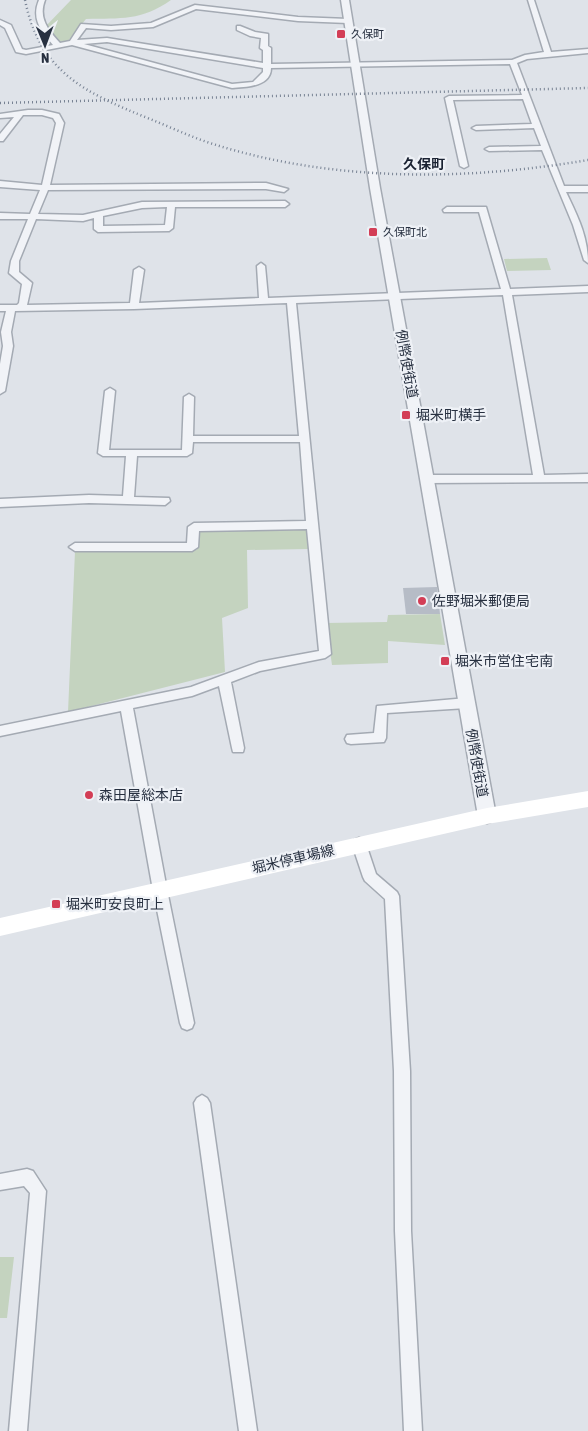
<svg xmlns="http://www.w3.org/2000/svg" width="588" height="1431" font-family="'Asap Condensed','Noto Sans JP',sans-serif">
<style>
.green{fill:#c4d3bf}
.building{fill:#b6bcc6}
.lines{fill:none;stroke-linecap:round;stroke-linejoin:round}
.minor-casing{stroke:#a4aab3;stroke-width:3}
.tertiary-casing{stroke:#a4aab3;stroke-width:3}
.minor{fill:#f1f3f7;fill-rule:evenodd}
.tertiary{fill:#f1f3f7;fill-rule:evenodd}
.secondary{fill:#fff;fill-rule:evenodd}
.rail{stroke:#778293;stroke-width:2.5;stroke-dasharray:1 3;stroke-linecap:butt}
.poi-dot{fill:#d33e56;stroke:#eef1f6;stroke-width:2}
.labels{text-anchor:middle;stroke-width:4.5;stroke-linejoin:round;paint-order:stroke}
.far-poi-label{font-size:11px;fill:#273040;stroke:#eef1f6;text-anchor:start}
.far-quarter-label{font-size:14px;font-weight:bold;fill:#192131;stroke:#eef1f6}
.street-label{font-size:14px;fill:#273040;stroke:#eef1f6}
.poi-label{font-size:14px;fill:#273040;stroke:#eef1f6;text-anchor:start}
</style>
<rect width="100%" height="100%" fill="#dfe3e9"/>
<path class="green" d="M71,0H171C141,21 121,18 86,19L68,41L58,42L45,27Z
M547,258L551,270L507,271L504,259Z
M307,528L308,549L247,550L248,608L222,618L225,672L68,712L75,551L197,550L198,531Z
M440,614L445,645L388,641V663L332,665L326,623L387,622L388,615Z
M0,1257H14L7,1318H0Z"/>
<path class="building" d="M437,587L440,614H406L403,588Z"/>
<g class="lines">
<defs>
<path id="minor" d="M39,0H45C38,18 48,30 60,43L70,41L81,24L111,26L151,23L195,5L298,17L348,19L352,21L348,23L298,21L196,9L153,27L111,30L86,28L77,40L107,38L263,63V50L260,48L261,38L250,36L237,30V26H240L255,32L268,34V46L271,48V64L512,60L525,55L544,52L528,0H534L551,52L588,49V53L527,59L517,63L564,186H588V192H566C577,215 588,236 588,263L584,260L573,225L542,150L489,151L485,149L489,147L541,146L534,128L476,130L472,128L476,126L532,124L523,99L453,100L468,166L464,168L460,166L445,98L449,96L522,95L510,64L271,68C271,87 245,87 232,88L72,45L26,54L16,52L5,28L0,25V20L11,25L22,49L26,50L53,45C41,31 31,19 39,0ZM107,42L263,68V72L253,82L232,84L84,44Z
M28,110H42L59,114L64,123L50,185L266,183L288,189L284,192L266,189L48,190L38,214L83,215L142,202L285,201L289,204L285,207H175L173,228L169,231L98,232L94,229V218L83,221L36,219L19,261V272L32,283L27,305L130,303L134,270L139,267L144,270L139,303L259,298L257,266L261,263L265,266L268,298L501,289L479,212H444L443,210L447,207H486L510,289L588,286V292L512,295L544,475L588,474V482L427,483L422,479L427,475H533L503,295L296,303L331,654L325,658L260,671L231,682L244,748L243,752H233L232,748L219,686L192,696L133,708L167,890L194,1023L192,1028L187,1030L182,1028L180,1023L153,890L121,711L0,736V726L191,687L259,662L319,651L307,529L199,531L198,547L192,551H75L69,547L75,543H187L188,527L194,523L306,521L300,442H193L192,453L187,456H137L134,497L169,498L170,501L165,505L89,503L0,507V499L89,495L123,496L126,456H103L98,453L105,391L110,388L115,391L109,450H182L184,397L189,394L194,397L193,436H299L287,303L134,309L15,311L11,332L13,346L5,391L0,394V364L3,346L1,332L6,311H0V305H17L19,303L22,284L9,273L11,261L28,219H0V213L30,214L40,190L0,187V181L42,185L56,123L53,118L42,115H23L3,141H0V134L14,117L0,118V114ZM167,207L165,225L103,226V216L142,208Z
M467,698L471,700L473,703L471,706L467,708L387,713L386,738L384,742L351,744L347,743L345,739L347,735L374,733L377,706Z
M359,838L364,840L366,844L376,874L397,892L399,896L410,1071L411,1231L422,1431H404L395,1231L394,1071L385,899L365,881L363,877L352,844L354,840Z
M202,1095L207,1098L210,1103L257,1431H239L194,1103L197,1098Z
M27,1169L33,1171L46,1191L27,1431H9L30,1193L24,1186L0,1190V1174Z"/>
<path id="tertiary" d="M341,0H349L380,188L496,816L493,821L487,823L481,821L478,816L370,188Z"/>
</defs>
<use href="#minor" class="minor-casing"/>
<use href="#tertiary" class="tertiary-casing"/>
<use href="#minor" class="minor"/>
<use href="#tertiary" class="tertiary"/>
<path class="secondary" d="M588,791V807L487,824L0,936V918L487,808Z"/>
<path class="rail" d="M25,0C40,73 86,93 150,119C170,127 191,137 213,144C333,182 465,181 588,160
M0,103L588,88"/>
</g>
<g class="poi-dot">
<rect x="336" y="29" width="10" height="10" rx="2.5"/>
<rect x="368" y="227" width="10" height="10" rx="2.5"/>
<rect x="401" y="410" width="10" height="10" rx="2.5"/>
<circle cx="422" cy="601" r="5"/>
<rect x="440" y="656" width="10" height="10" rx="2.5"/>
<circle cx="89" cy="795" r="5"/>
<rect x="51" y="899" width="10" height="10" rx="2.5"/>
</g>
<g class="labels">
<g class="far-poi-label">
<text x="351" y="38">久保町</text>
<text x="383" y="236">久保町北</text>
</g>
<g class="far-quarter-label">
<text x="424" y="169">久保町</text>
</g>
<g class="street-label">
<text transform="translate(407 364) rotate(80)" y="5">例幣使街道</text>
<text transform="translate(477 763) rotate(80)" y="5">例幣使街道</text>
<text transform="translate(293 859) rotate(-13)" y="5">堀米停車場線</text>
</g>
<g class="poi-label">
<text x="416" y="420">堀米町横手</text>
<text x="432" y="606">佐野堀米郵便局</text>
<text x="455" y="666">堀米市営住宅南</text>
<text x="99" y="800">森田屋総本店</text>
<text x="66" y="909">堀米町安良町上</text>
</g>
</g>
<g transform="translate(45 45) rotate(179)" stroke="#eef1f6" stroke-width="4" paint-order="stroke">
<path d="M0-4L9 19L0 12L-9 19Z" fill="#273040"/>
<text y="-8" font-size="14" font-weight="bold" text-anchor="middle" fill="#273040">N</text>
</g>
</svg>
